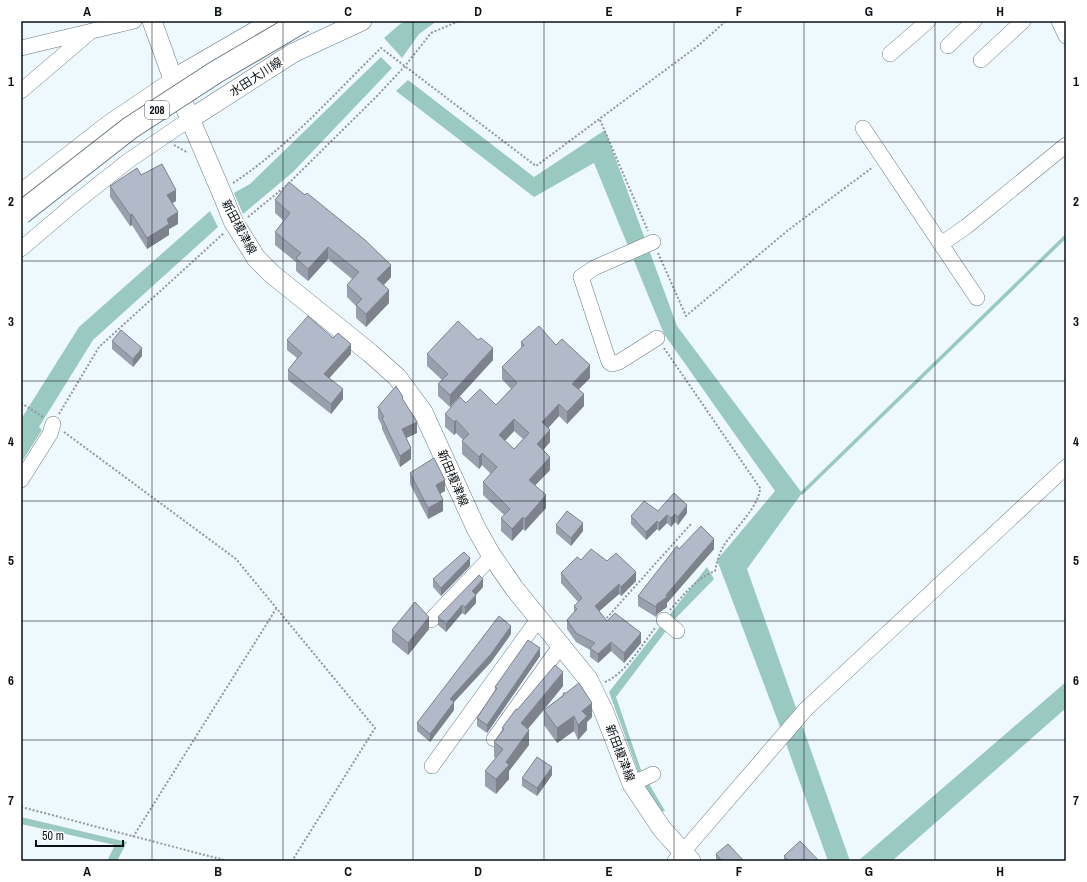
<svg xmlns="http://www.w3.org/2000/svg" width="1087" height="882" font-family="'Archivo Narrow','Noto Sans JP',sans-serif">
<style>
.water{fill:#9ac9c1}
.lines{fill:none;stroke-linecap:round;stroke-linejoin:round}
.stream{stroke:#9ac9c1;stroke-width:3.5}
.minor-casing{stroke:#6a7982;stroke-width:16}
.major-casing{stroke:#6a7982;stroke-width:20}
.path{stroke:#90989e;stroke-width:2;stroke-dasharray:2 2;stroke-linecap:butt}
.minor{stroke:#fff;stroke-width:15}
.major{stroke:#fff;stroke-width:19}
.highway-bridge-casing{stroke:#6a7982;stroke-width:24;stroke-linecap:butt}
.highway-bridge{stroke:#fff;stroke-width:22}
.wall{fill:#99a0ad;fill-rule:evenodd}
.shaded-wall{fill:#7d828d}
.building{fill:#b2bac9;stroke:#7d828d;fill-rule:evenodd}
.grid{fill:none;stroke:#0b1115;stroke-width:1;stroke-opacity:0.55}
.labels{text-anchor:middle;stroke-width:3.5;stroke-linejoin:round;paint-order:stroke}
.shield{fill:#fff;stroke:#54585b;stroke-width:1}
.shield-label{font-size:11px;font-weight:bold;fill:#0b1115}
.street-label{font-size:12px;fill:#0b1115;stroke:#fff}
.neatline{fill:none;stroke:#0b1115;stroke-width:1.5}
.grid-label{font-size:13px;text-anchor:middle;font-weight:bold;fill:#0b1115}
</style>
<rect width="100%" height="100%" fill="#eef8ff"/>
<path class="water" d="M406,21H437L419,34L402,58L384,38L400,24Z
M381,57L392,68L293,172L243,214L234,193L250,184Z
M408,80L534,177L605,130L677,326L802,493L747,569L850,861H828L779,724L717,560L775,491L664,334L594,163L534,197L396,91Z
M210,211L218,227L93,340L39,427L42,430L21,463V415L23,416L79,327Z
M707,567L714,579L675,619L616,697L641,770L665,811L660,812L646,793L609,692Z
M1066,682V708L892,861H858Z
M21,817L127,842L117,861H107L115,845L21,824Z"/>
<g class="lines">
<path class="stream" d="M802,493L1066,236"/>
<defs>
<path id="minor" d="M1059,21L1066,36
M948,46L974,21
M21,48L134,21
M890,54L928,21
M981,60L1023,21
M21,91L89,33
M863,128L977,298
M21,191L108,123L173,79
M653,242L594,268L581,277L609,362L612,364L619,362L657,338
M941,244L967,226L1066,145
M21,249L75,203L128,161L190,119
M21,480L50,434L53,424
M431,620L492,556
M664,620L677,631
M494,739L561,645
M432,766L539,618
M632,784L653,774
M675,861L806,709L1066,467"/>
<path id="major" d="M152,21L173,79L223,196L233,221L256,258L272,274L370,353L397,377L423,412L476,528L490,553L514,588L588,679L604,712L632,784L662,829L691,861
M173,79L273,21
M190,119L293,53L362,21"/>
</defs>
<use href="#minor" class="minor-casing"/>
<use href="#major" class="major-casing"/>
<path class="path" d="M600,120L648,231
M174,145L188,153
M233,183C287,148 335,93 381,48L536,166L699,45L726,21
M248,217L287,185L378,95L405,66L431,33L459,21
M658,253L686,316L787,231L873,167
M664,348L760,488C760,506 733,530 723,547C719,554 717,562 715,571C696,578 684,595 670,610
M21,403L43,417
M59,414L99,347L224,233
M64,432L236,559L375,728L292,861
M604,621L691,524
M605,682C626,673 641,646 655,628
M21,807L228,861
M133,837L276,609"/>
<use href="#minor" class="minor"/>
<use href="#major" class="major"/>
<defs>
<path id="highway-bridge" d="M21,213L130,128L216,72L303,21"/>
</defs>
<use href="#highway-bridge" class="highway-bridge-casing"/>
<use href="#highway-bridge" class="highway-bridge"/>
</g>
<path class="wall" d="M141,175L176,201L172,203L178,224L169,229V235L147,249L132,225L130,226L110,197V186Z
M275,200L391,277L384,285L389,303L366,327L356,318V306L347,297V285L352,279L328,259L308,281L296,271V262L275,245V232L284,221L275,213Z
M287,340L351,354L329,378L343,399L331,414L288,380V370L297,358L287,350Z
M112,341L142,356L133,367L112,349Z
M521,342L556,345L590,378L579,389L584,406L567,424L559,416L548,428L550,442L543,450L550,470L535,485L546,508L525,531L523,529L512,541L501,531V518L504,515L483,495V482L491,474L482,465L479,469L462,454V441L463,440L456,433L454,435L445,427V414L466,403L496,405L511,389L502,379V367L521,348ZM514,431L523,439L514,449L505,441Z
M427,354L493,360L450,407L438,396V384L442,380L427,366Z
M403,400L417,433L406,438L411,459L400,467L382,429V426L378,418V407Z
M410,473L445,491L440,494L443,511L428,519L410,484Z
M658,511L687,513L678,525L675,522L671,527L667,523L659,531L657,529L646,540L631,524V516Z
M556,525L583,531L571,546L556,533Z
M679,549H714L667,603V607L657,614L656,617L638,606V596Z
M581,560L607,561L636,581L621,596L619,594L599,611L607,621L641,643L624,663L611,651L598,663L590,657V650L576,642L567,629V620L574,612V606L578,602L561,583V573Z
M470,566L441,596L433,587V579Z
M483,587L476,595V603L465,615L462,613L446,632L438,625V617Z
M429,629L408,655L392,642V630Z
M511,634L491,662L454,702V710L430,742L417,731V723Z
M540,656L487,733L477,726V718L495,690V687Z
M563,686L544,710L563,695V693L592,717L587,722V730L578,740L574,731L557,743L544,725V710L528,729L529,745L509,771V779L496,794L485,786V771L496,758L494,757V742L502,730V728L517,710Z
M552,775L537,796L522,786V778Z
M716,854L743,861H716Z
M784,856L819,861H784Z"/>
<path class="shaded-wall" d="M176,190V201L167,206V195Z
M178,212V224L169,229V235L147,249V238L167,219Z
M132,214V225L130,226V215Z
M328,247V259L308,281V269Z
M391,265V277L377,292V279Z
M389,290V303L366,327V314Z
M351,344V354L324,384V374Z
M142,348V356L133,367V359Z
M493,348V360L450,407V395Z
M590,365V378L572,396V384Z
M343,389V399L331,414V404Z
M584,394V406L567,424V412Z
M559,404V416L542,435V422Z
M514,419V431L499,447V435Z
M456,420V433L454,435V422Z
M417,422V433L402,440V429Z
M550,430V442L537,457V444Z
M411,448V459L400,467V456Z
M482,453V465L479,469V457Z
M550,457V470L529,492V480Z
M445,480V491L436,496V485Z
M546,495V508L525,531V519Z
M443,500V511L428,519V508Z
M687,505V513L678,525V517Z
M675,514V522L671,527V518Z
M667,515V523L659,531V523Z
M523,517V529L512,541V529Z
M657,521V529L646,540V532Z
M583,523V531L571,546V538Z
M714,539V549L667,603V607L657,614L656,617V607L657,604L666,595Z
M470,558V566L441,596V588Z
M636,572V581L621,596V587Z
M483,579V587L472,599V591Z
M619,584V594L595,615V606Z
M476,595V603L465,615V607Z
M462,605V613L446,632V624Z
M429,617V629L408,655V643Z
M511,626V634L491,662L454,702V710L430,742V734L450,699Z
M641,633V643L624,663V653Z
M611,642V651L598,663V654Z
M540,648V656L487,733V725Z
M563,672V686L521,737V723Z
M592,703V717L587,722V730L578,740V725L582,711Z
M574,716V731L557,743V728Z
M529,730V745L509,771V779L496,794V779L506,762Z
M552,767V775L537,796V788Z"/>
<path class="building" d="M162,164L176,190L167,195L178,212L167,219L169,224L147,238L132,214L130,215L110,186L137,168L141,175Z
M289,182L305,195L307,193L365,240L391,265L377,279L389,290L366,314L356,305L362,299L347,285L359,272L328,247L308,269L296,258L301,253L275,232L290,213L275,200Z
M308,316L333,338L338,333L351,344L324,374L343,389L331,404L288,370L302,353L287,340Z
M458,321L478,340L481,338L493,348L450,395L438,384L448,374L427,354Z
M539,326L556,345L562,339L590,365L572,384L584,394L567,412L559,404L542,422L550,430L537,444L550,457L529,480L546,495L525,519L523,517L512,529L501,518L510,509L483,482L497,467L482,453L479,457L462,441L469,434L456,420L454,422L445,414L460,397L466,403L480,389L496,405L517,383L502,367L524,345L521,342ZM514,419L529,433L514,449L499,435Z
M121,330L142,348L133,359L112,341Z
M396,386L403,397L402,398L417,422L402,429L411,448L400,456L382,418L384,417L378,407Z
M434,458L445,480L436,485L443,500L428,508L410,473Z
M674,493L687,505L678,517L675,514L671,518L667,515L659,523L657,521L646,532L631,516L644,501L658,511Z
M567,511L583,523L571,538L556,525Z
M701,526L714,539L666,595L667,597L657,604L656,607L638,596L677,546L679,549Z
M591,549L607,561L616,553L636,572L621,587L619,584L595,606L607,621L615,613L641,633L624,653L611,642L598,654L590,648L595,643L576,633L567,620L577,609L574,606L582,598L561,573L577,557L581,560Z
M464,552L470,558L441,588L433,579Z
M479,575L483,579L472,591L476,595L465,607L462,605L446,624L438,617Z
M415,602L429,617L408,643L392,630Z
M499,616L511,626L491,654L450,699L454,702L430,734L417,723Z
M528,640L540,648L487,725L477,718L497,688L495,687Z
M555,665L563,672L521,723L529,730L506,762L509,765L496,779L485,771L503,749L494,742L504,729L502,728L516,709L517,710Z
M579,683L592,703L582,711L587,716L578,725L574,716L557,728L544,710L564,695L563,693H566Z
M537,757L552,767L537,788L522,778Z
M800,841L819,861H789L784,856Z
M728,844L743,860L742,861H722L716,854Z"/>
<path class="grid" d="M152,21V861M283,21V861M413,21V861M544,21V861M674,21V861M804,21V861M935,21V861M21,142H1066M21,261H1066M21,381H1066M21,501H1066M21,621H1066M21,740H1066"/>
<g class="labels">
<rect class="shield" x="145" y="101" width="24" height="18" rx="3"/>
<g class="shield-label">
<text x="157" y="114">208</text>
</g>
<g class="street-label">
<text transform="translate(256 77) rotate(-33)" y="4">水田大川線</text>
<text transform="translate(239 227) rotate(62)" y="4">新田榎津線</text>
<text transform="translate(453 478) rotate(67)" y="4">新田榎津線</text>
<text transform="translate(620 753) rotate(69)" y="4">新田榎津線</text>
</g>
</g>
<rect width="1087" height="882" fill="none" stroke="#ffffff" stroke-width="44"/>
<path d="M36 840v6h87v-6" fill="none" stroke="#0b1115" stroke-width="2"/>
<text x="42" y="840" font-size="12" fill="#0b1115" stroke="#ffffff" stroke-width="3" paint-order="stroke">50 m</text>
<rect x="22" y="22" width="1043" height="838" class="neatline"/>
<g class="grid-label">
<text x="87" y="16">A</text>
<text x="218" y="16">B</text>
<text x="348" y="16">C</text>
<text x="478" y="16">D</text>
<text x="609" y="16">E</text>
<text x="739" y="16">F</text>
<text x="869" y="16">G</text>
<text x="1000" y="16">H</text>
<text x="11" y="86">1</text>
<text x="1076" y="86">1</text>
<text x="11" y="206">2</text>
<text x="1076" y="206">2</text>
<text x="11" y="326">3</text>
<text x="1076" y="326">3</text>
<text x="11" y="446">4</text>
<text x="1076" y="446">4</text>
<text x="11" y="565">5</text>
<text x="1076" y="565">5</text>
<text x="11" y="685">6</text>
<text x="1076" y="685">6</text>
<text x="11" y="805">7</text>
<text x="1076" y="805">7</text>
<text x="87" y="876">A</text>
<text x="218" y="876">B</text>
<text x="348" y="876">C</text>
<text x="478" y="876">D</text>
<text x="609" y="876">E</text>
<text x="739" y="876">F</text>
<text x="869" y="876">G</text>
<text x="1000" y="876">H</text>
</g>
</svg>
